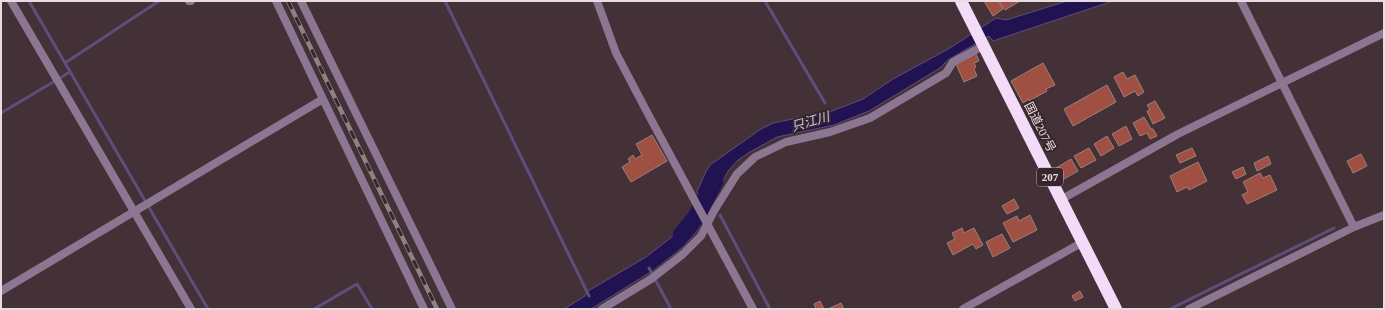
<svg xmlns="http://www.w3.org/2000/svg" width="1385" height="310" font-family="'Times New Roman','Noto Sans JP',serif">
<style>
.water{fill:#211352;stroke:#5d4f7d}
.lines{fill:none;stroke-linecap:round;stroke-linejoin:round}
.stream{stroke:#5d4f7d;stroke-width:3}
.river{stroke:#211352;stroke-width:17}
.building{fill:#a05043;stroke:#9a817c}
.street{stroke:#8d7692;stroke-width:8}
.highway{stroke:#f2dcf7;stroke-width:12}
.rail-casing{stroke:#918086;stroke-width:4.5}
.rail{stroke:#39262d;stroke-width:3;stroke-dasharray:9;stroke-linecap:butt}
.labels{text-anchor:middle;stroke-width:4;stroke-linejoin:round;paint-order:stroke}
.shield{fill:#39262d;stroke:#b4a5aa;stroke-width:1}
.shield-label{font-size:11px;font-weight:bold;fill:#e9dce0}
.street-label{font-size:12px;fill:#e9dce0;stroke:#39262d}
.water-label{font-size:13px;font-style:italic;fill:#c9c9f1;stroke:#39262d}
</style>
<rect width="100%" height="100%" fill="#443037"/>
<path class="water" d="M1067,1H1113L993,41L989,36L948,60L940,68L869,111L834,125L777,137L750,152L738,160L728,171L712,202C704,201 699,198 697,191C702,182 704,173 710,165L761,129L773,123L832,111L863,99L893,79L950,48L996,18L1006,20Z
M690,216L699,219V229L683,247L654,270L591,309H564L585,296L588,291L646,257L673,236Z"/>
<g class="lines">
<path class="stream" d="M29,1L208,309
M445,1L589,296
M765,1L825,103
M65,63L159,1
M1,113L70,72
M720,215L770,309
M649,268L671,309
M314,309L357,284L372,309
M1170,309L1334,228"/>
<path class="river" d="M681,235L696,217L715,181"/>
</g>
<path class="building" d="M984,1H998L1003,9L993,16Z
M999,1H1020L1005,10Z
M976,54L979,61L974,63L976,67L974,69L977,76L964,82L956,64Z
M1043,63L1055,85L1046,89L1047,91L1029,101V99L1023,103L1011,81Z
M1123,72L1127,79L1135,75L1144,92L1138,96L1135,91L1124,97L1114,77Z
M1107,85L1116,102L1073,126L1064,109Z
M1155,101L1165,118L1153,124L1147,111L1150,110L1147,105Z
M1144,117L1151,129H1153L1157,136L1150,139L1147,133L1140,136L1133,123Z
M1126,126L1132,139L1119,146L1112,134Z
M652,135L667,161L631,182L622,167L630,162L628,159L633,155L635,159L642,155L636,144Z
M1107,136L1114,148L1101,156L1094,144Z
M1089,148L1096,160L1081,168L1074,156Z
M1192,148L1196,156L1180,163L1176,155Z
M1361,154L1367,166L1353,173L1347,161Z
M1268,156L1271,164L1257,171L1254,163Z
M1071,159L1078,171L1062,180L1056,168Z
M1198,162L1207,181L1189,190L1187,187L1177,192L1170,176Z
M1243,167L1246,174L1236,179L1232,172Z
M1260,173L1263,178L1270,175L1277,190L1247,204L1242,195L1248,192L1243,182Z
M1014,199L1019,208L1007,214L1002,206Z
M1030,215L1037,230L1013,242L1003,223L1017,216L1019,221Z
M962,228L964,233L974,228L983,245L976,249L973,244L953,255L947,243L955,239L952,233Z
M1002,234L1010,248L993,257L986,242Z
M1080,291L1083,297L1075,301L1072,296Z
M820,301L824,309H816L814,304Z
M841,303L844,309H828Z"/>
<g class="lines">
<path class="street" d="M11,1L191,309
M189,1H191
M301,1L452,309
M597,1L616,53L647,112L753,309
M1241,1L1354,227
M323,99L424,309
M1062,199L1178,134L1384,33
M1,291L323,99L276,1
M602,309L651,279L683,254L701,236L715,209L737,174L755,157L786,142L830,132L870,118L946,73L953,62L983,46
M963,309L1083,242
M1189,309L1354,227L1384,215"/>
<path class="highway" d="M961,1L1116,309"/>
<defs>
<path id="rail" d="M288,1L437,309"/>
</defs>
<use href="#rail" class="rail-casing"/>
<use href="#rail" class="rail"/>
</g>
<g class="labels">
<rect class="shield" x="1037" y="168" width="26" height="18" rx="3"/>
<g class="shield-label">
<text x="1050" y="181">207</text>
</g>
<g class="street-label">
<text transform="translate(1040 127) rotate(63)" y="4">国道207号</text>
</g>
<g class="water-label">
<text transform="translate(810 121) rotate(-16)" y="5">只江川</text>
</g>
</g>
<rect width="1385" height="310" fill="none" stroke="#e9dce0" stroke-width="4"/>
</svg>
